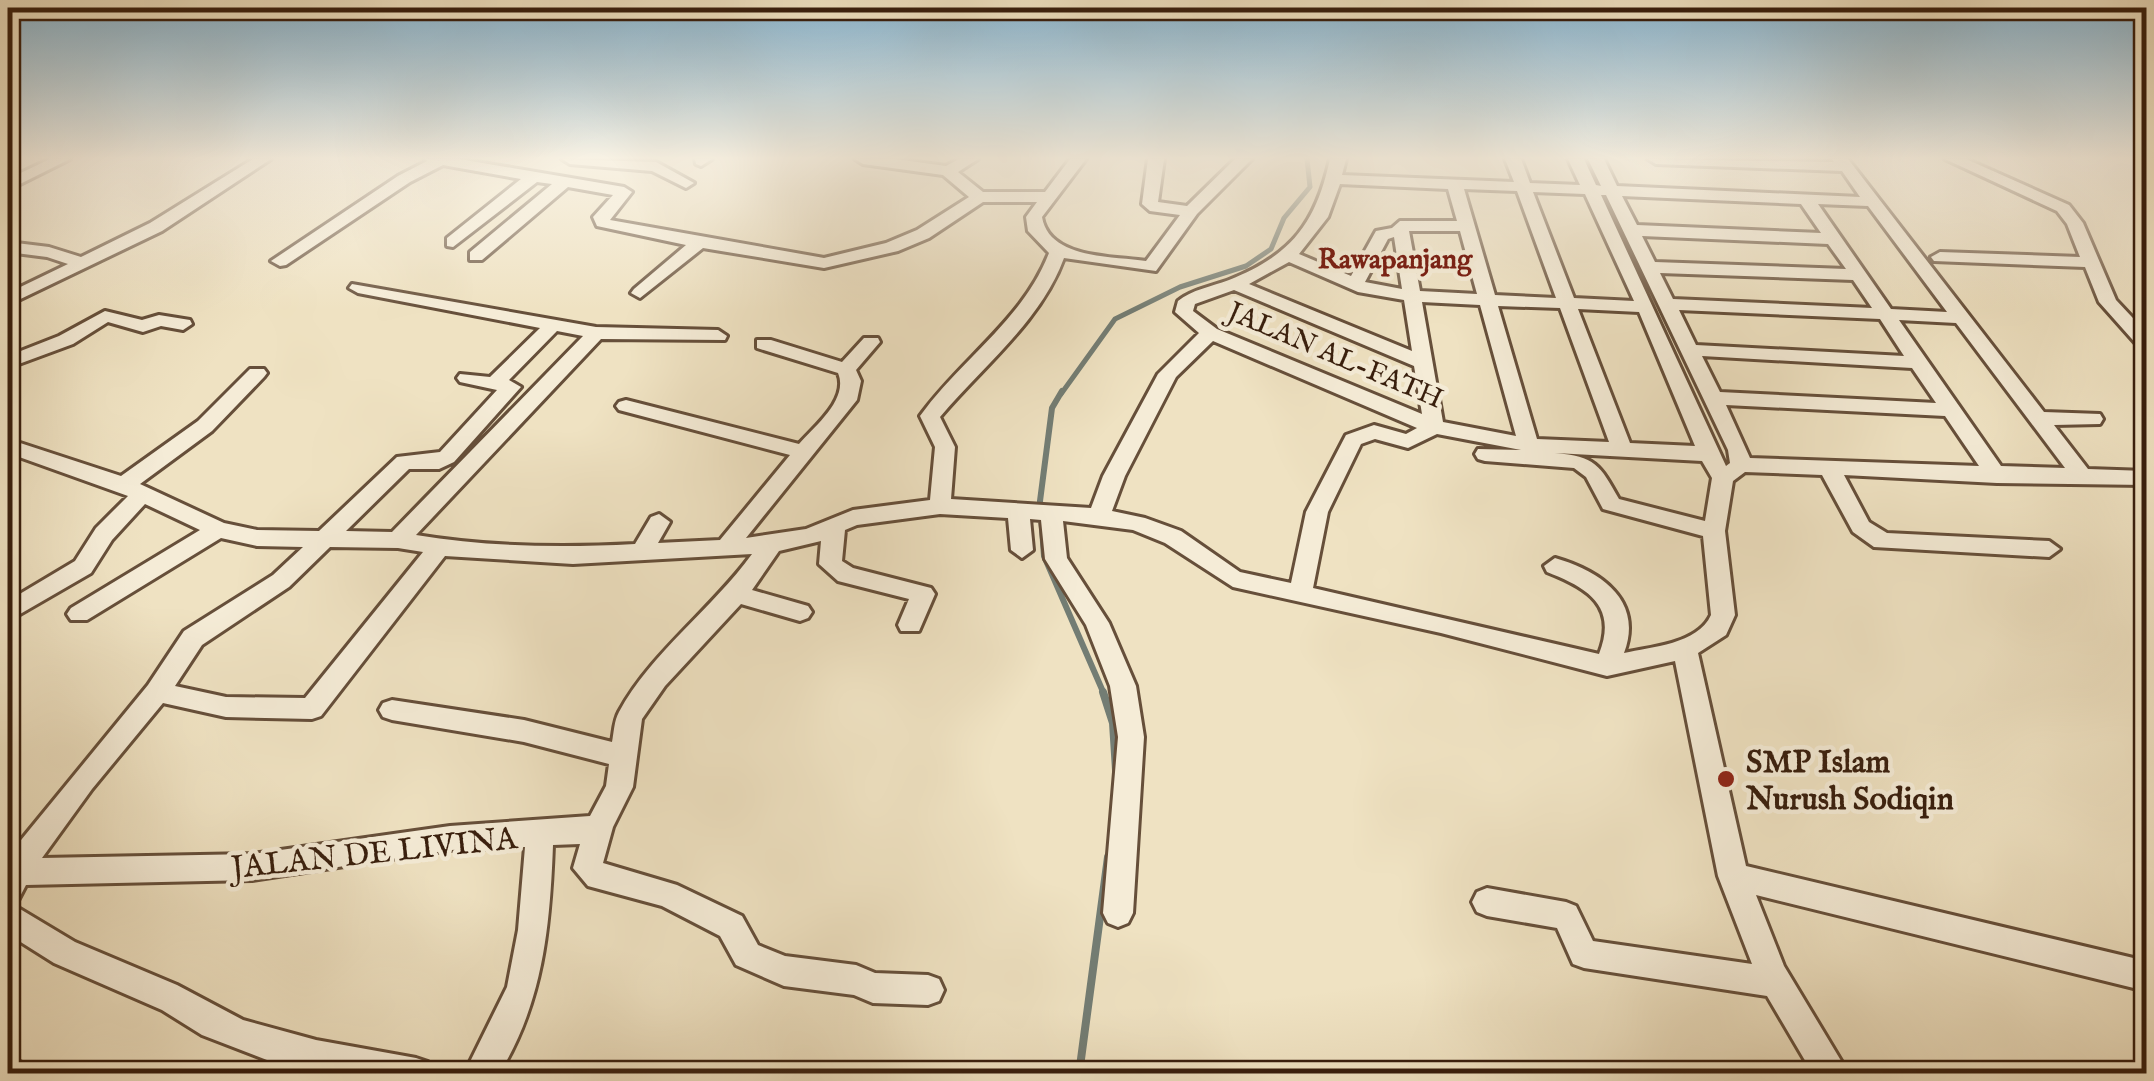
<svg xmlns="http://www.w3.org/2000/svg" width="2154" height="1081" font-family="'IM FELL English',serif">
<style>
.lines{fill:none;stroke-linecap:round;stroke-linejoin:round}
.stream-far2{stroke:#737d74;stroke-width:5}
.stream-far1{stroke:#737d74;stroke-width:6}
.stream{stroke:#737d74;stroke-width:8}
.minor-casing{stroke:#664f3a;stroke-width:6}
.minor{fill:#f5ecd7;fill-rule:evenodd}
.rail-casing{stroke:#381e0d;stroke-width:11}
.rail{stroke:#f5ecd7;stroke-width:8;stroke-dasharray:24;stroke-linecap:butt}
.poi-dot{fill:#8f2418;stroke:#f5ecd7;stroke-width:4}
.labels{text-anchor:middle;stroke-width:9;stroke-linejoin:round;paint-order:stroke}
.far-quarter-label{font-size:28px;font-weight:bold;fill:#7a1f14;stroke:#f5ecd7}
.street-label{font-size:28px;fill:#381e0d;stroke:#f5ecd7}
.near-poi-label{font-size:32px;font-weight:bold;fill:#381e0d;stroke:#f5ecd7;text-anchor:start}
.near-street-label{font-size:32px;fill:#381e0d;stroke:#f5ecd7}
</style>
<rect width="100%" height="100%" fill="#efe2c2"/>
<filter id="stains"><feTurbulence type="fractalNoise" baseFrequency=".002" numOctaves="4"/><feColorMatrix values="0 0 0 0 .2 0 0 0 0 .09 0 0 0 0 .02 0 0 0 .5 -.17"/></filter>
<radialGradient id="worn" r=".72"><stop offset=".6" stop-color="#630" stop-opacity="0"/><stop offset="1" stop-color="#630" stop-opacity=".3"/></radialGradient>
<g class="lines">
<path class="stream-far2" d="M1061,394L1115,319L1180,287L1246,266L1271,249L1284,218L1310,187L1307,159"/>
<path class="stream-far1" d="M1062,391L1052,408L1040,501L1044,556L1104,694"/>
<path class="stream" d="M1103,692L1113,723L1116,770
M1079,1074L1108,857"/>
<defs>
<path id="minor" d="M50,159H70L8,190V179Z
M253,159H271L162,231L8,305V293L68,264L47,257L8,252V242L49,247L81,257L150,223Z
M425,159H459L624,187L632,192L610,220L824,258L886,243L917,230L969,197L943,175L863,164L855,159H895L946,166L959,159H978L958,172L983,192H1045L1070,159H1086L1042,217C1049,259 1112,256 1146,261L1180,215L1150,211L1142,204L1148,159H1164L1158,202L1187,206L1235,159H1252L1197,214L1156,271L1064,258C1041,321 983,366 940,417L955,447L951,499L1091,508L1103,476L1158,374L1199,333L1175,312L1178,301C1191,290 1213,286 1229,280C1292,255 1316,223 1330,159H1346L1342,175L1514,182L1505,159H1521L1530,183L1580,185L1568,159H1584L1596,185L1601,186L1588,159H1604L1617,186L1860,197L1842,171L1656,164L1648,159L1834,162L1832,159H1848L2044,412L2100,414L2103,419L2100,424L2054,425L2088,469L2146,471V485L1997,483L1844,475L1869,522L1887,533L2049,541L2060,549L2049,557L1874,547L1853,532L1822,475L1745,472L1733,481L1725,531L1735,615L1726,635L1698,653L1746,866L2146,961V991L1756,895L1784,966L1849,1074H1813L1767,996L1584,968L1573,964L1557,928L1487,916L1477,912L1472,902L1477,892L1487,888L1566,902L1576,906L1593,941L1752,964L1718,876L1675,661L1607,676L1441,633L1233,587L1165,543L1133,530L1063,521L1067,558L1109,623L1136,686L1144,737L1133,913L1128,923L1118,927L1108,923L1103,913L1118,737L1110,686L1086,625L1045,559L1041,520L1030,519L1033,550L1022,558L1011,550L1008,518L940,514L857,525L845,530L842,561L853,568L931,588L935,594L919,631H901L898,625L909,599L838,581L819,564L821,541L779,551L752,590L808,606L812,612L808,618L800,621L741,604L665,686L642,719L633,787L613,827L603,863L677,885L742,916L758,945L785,956L856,965L875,973L928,975L939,979L944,990L939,1001L928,1005L873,1003L854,995L784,986L736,965L720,936L662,906L588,886L573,868L580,844L553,845C550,927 543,1002 499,1074H464L507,987L518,930L525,847L450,850L252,880L26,885L15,906L75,942L177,985L243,1020L316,1040L416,1058L428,1062L432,1074H322L267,1060L202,1035L162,1010L54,963L8,934V856L148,685L184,631L273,575L303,547L257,546L221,538L87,620H71L67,614L71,608L200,530L145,504L112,540L91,573L8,621V601L75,561L96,528L128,496L8,453V439L121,476L198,421L250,369H264L267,373L264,377L212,431L140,484L224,523L257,530L319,531L397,457L440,452L497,390L460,382L457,378L460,374L490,377L540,328L358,293L349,288L352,284L596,327L718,330L727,336L725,340L601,339L416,535C488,547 562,548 635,544L651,517L659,514L670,522L658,543L720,540L790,455L619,410L616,406L619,402L626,400L799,444C815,426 849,399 838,373L757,348V340H771L842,362L864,338H878L880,342L856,370L861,381L857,400L746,538L806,529L853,510L930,500L935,447L920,416C961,359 1023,320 1049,253L1028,231L1026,217L1037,202H983L929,238L898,251L824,268L703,248L640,298L631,293L634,289L686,245L597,226L593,217L613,195L568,187L482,260H470V252L552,184L537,182L453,247L447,246V238L521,179L443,165L410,182L286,265L280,266L271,261L398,176L427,161ZM1340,184L1448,189L1457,221H1400L1392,228L1376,231L1351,276L1299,254L1328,217ZM1464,189L1517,191L1556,298L1495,295ZM1533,192L1585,194L1634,301L1574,298ZM1601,195H1606L1728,450L1730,463L1726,466ZM1622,196L1801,204L1821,233L1637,225ZM1818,204L1868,206L1947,312L1891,309ZM1409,231H1460L1477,294L1420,291ZM1642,236L1828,244L1846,269L1655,262ZM1394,237L1402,289L1365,282L1388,239ZM1289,262L1358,292L1404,300L1412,351L1249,284ZM1660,273L1853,280L1872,308L1673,299ZM1234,290L1414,366L1422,414L1217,329L1193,311L1195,304ZM1422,302L1480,305L1516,436L1443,422ZM1498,306L1560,308L1609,442L1537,439ZM1578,309L1639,312L1695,446L1630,443ZM1679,310L1880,319L1904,356L1696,345ZM1899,320L1956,323L2065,468L2001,466ZM557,331L583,336L392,532L346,531L409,469H439L454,462L521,387L509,380ZM1213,341L1417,428L1406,434L1374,425L1346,435L1306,512L1291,583L1240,572L1181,531L1145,518L1112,511L1125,476L1176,377ZM1702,356L1912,368L1936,403L1720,392ZM1726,405L1945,416L1979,466L1750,458ZM1437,434L1521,450L1478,449L1475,454L1478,459L1485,461L1574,468L1586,477L1603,509L1703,536L1711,615C1698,644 1651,647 1624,653C1644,600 1600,571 1555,558L1544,566L1547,572C1588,588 1618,606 1599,654L1313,588L1328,512L1361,444L1375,439L1408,448ZM1555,453L1702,461L1712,478L1705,521L1619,499C1600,465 1595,456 1555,453ZM330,547L398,548L423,552L305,698L226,697L175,686L202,645L289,587ZM752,554C713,608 650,654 619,712C614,721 614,732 612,742L524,720L392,700L383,703L379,710L383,717L392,720L524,742L609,764L606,786L590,816L450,826L252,854L42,858L92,789L163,703L226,717L312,719L321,716L445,556L573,564Z
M562,159L656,162L694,183L686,188L652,171L570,164Z
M695,159H712L701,166L696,164Z
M1945,159H1966L2069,205L2083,223L2116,300L2146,332V349L2139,347L2099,302L2085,267L1934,261L1931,257L1940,252L2080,257L2067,224L2057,211Z
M105,311L142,320L159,315L190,320L192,324L183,330L161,326L143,332L108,322L73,344L8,368V356L59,336Z"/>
</defs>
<use href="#minor" class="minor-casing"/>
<use href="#minor" class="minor"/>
<defs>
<path id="rail" d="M8,1061L48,1074"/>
</defs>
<use href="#rail" class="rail-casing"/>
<use href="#rail" class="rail"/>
</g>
<linearGradient id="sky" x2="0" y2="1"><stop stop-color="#89b8d5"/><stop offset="0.51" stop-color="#f8f2e4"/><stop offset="1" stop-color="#f8f2e4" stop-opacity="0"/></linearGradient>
<rect width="2154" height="310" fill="url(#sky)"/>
<circle class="poi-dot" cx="1726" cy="779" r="10"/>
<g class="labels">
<g class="far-quarter-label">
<text x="1395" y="268">Rawapanjang</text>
</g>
<g class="street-label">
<text transform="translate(1336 354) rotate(23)" y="10">JALAN AL-FATH</text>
</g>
<g class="near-poi-label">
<text x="1746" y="772">SMP Islam<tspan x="1746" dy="37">Nurush Sodiqin</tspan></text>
</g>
<g class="near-street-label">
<text transform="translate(374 852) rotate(-6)" y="11">JALAN DE LIVINA</text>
</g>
</g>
<rect width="2154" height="1081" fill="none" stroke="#efe2c2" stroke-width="40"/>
<rect x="10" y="10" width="2134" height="1061" fill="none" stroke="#381e0d" stroke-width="5"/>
<rect x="20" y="20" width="2114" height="1041" fill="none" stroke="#381e0d" stroke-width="2.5"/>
<rect width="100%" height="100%" filter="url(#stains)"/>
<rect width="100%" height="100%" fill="url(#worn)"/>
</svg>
